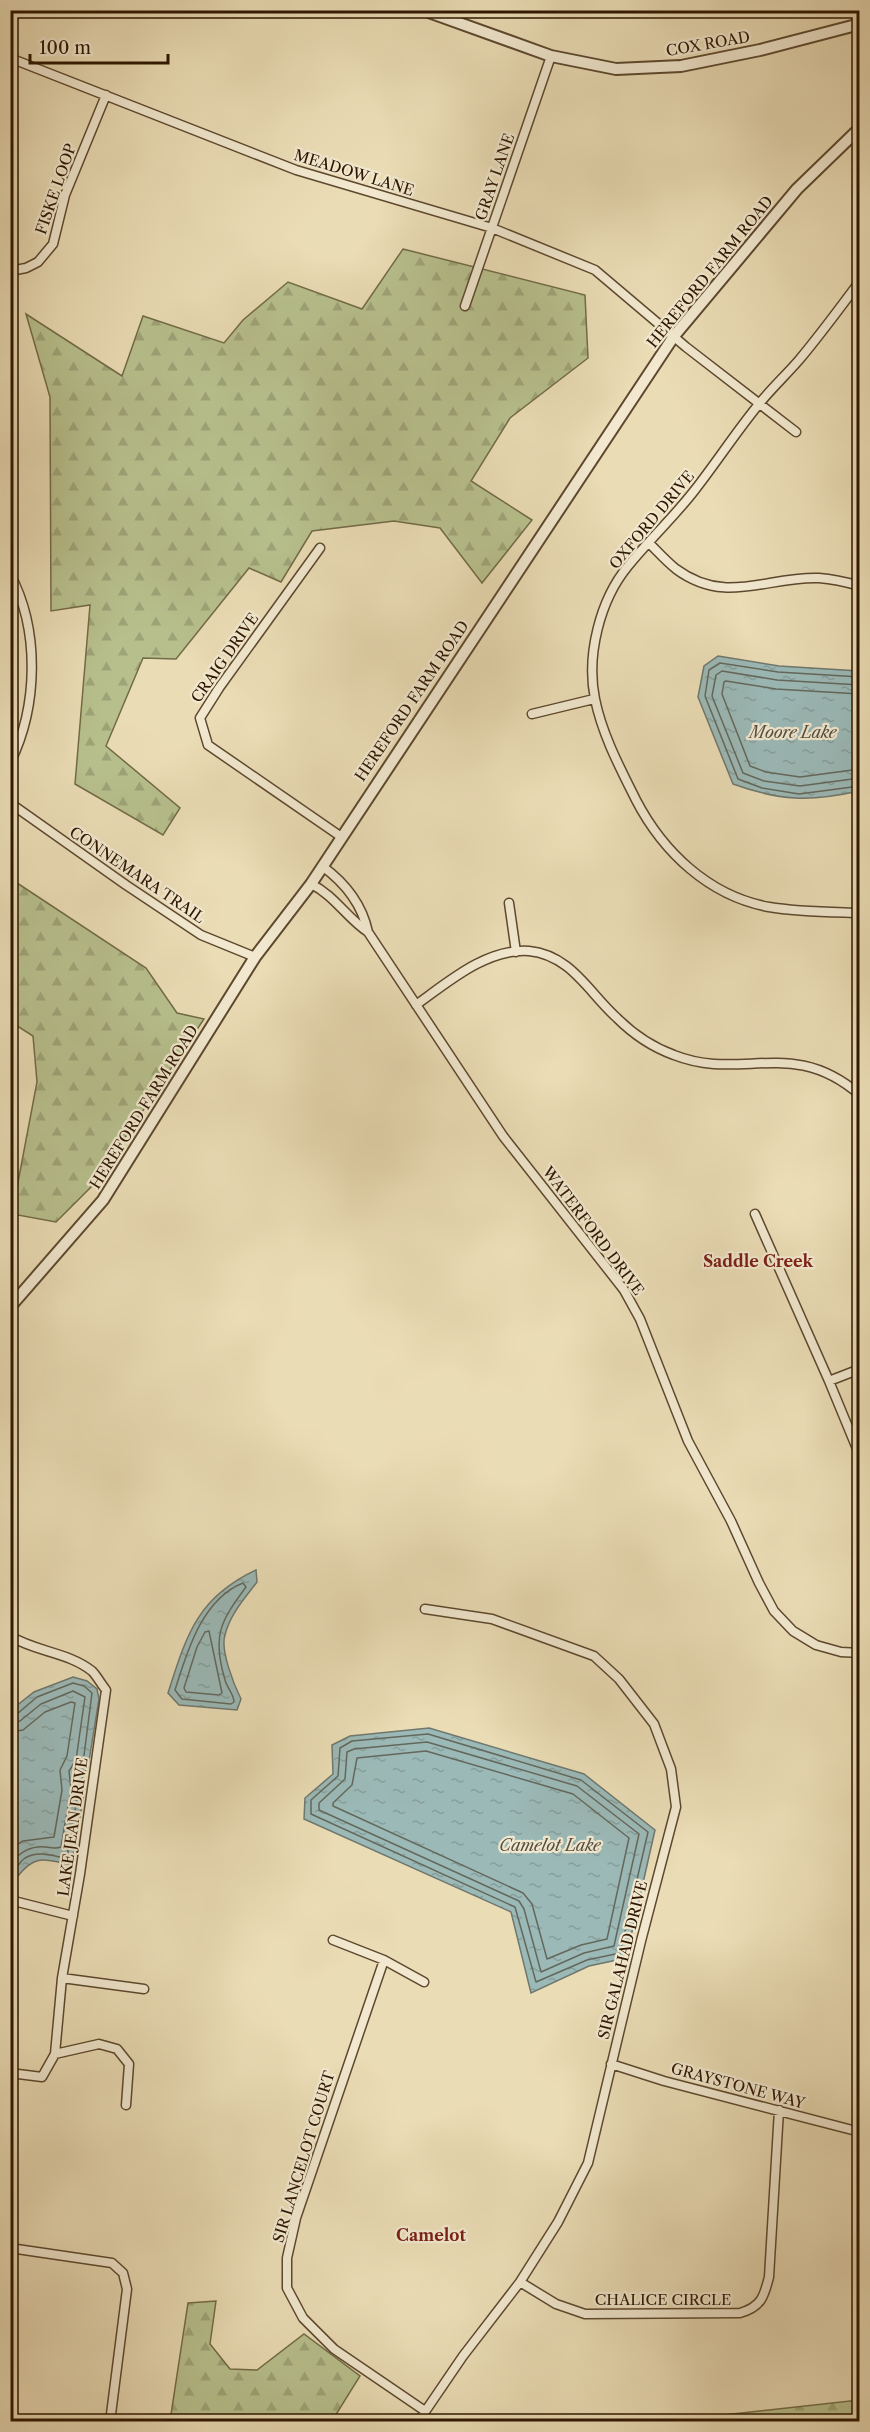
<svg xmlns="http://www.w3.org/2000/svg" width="870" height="2432" font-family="'Libre Caslon Text',serif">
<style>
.forest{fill:url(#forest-firs);stroke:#726b47;stroke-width:1.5}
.water{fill:url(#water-ripples);stroke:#6f786e;stroke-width:1.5}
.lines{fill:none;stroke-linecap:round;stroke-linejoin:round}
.shore{stroke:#64685c;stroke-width:1.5}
.minor-casing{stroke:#5d482e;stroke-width:11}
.tertiary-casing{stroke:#5d482e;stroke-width:14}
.minor{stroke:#f1e8cf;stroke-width:8}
.tertiary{stroke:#f1e8cf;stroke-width:10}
.labels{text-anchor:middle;stroke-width:4.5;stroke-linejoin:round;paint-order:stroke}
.street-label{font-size:15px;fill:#2e1601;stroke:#f1e8cf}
.water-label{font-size:16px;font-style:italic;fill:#544f41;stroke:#f1e8cf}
.neighbourhood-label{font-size:16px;font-weight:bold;fill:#7a1f14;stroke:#f1e8cf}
</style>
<defs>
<pattern id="forest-firs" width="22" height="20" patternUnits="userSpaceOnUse" patternTransform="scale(1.5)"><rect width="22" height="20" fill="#b7c08d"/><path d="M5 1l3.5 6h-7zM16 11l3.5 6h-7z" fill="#9ea478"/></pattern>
<pattern id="water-ripples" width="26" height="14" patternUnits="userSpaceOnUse" patternTransform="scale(1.5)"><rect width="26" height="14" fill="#9bb9b7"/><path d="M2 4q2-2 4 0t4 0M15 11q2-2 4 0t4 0" fill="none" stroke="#869e9c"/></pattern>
</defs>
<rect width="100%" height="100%" fill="#eadcb5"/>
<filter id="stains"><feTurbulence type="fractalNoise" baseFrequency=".00333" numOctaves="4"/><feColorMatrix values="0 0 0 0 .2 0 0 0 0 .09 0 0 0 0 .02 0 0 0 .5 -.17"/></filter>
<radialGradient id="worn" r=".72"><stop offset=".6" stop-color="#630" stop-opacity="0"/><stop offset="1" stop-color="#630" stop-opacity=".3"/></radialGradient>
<path class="forest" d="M403,249L585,295L588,358L510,418L471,481L532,520L482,583L440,528L394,521L312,531L281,582L249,568L176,659L143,658L106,746L180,808L163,835L75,784L90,605L51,611L50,397L26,314L122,376L143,316L224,343L243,320L288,282L362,309Z
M11,879L146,968L177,1013L204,1019L94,1184L56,1222L12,1214L37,1082L33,1036L11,1022Z
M216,2301L210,2344L230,2369L257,2370L304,2334L360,2376L332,2421H170L188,2303Z
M859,2400V2421H668Z"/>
<path class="water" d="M718,656L779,666L859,671V791C810,802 780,801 733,784L698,697L704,666Z
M256,1570L257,1582C245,1598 230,1614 225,1635C220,1650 234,1685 241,1699L237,1710L179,1705L168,1693C187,1634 197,1598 256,1570Z
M73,1677L87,1681L97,1689L99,1699L88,1767C82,1774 81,1778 85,1786L72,1865C46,1860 36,1853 18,1876H11V1710L34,1692Z
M429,1728L584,1774L655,1830L626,1958L589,1966L531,1993L511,1912L304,1819L305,1798L333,1774L332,1745L350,1736Z"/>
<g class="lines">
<path class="shore" d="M860,677L778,672L720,663L709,670L705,696L738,779L762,788L799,794L860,786
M860,685L777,680L722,671L716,675L712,696L743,773L764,781L800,786L860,778
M860,694L776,689L726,681L724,682L722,694L750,766L766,772L800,777L860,769
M243,1583L246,1587C220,1622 212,1636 225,1680C227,1688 234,1694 234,1702L231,1704L182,1699L175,1690C187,1652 202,1599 243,1583Z
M209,1631L222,1693L219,1695L186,1692L184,1688L197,1647L205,1632Z
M10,1716L17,1714L37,1697L73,1683L84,1686L92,1693L83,1763C76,1772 75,1777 79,1788L67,1856L64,1858C52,1855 37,1851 25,1858C19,1862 18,1869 10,1870
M10,1723L20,1721L41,1704L73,1691L85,1697L76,1760L69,1771L71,1789L61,1847C56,1849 52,1848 46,1847C31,1845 21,1852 10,1863
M10,1732L23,1730L45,1712L71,1702L75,1703L67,1756L60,1770L62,1790L54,1837L23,1841L10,1849
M428,1734L581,1780L648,1832L620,1953L587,1960L536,1982L515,1907L311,1814V1800L338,1776L340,1748L352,1741Z
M427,1742L577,1786L639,1834L614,1946L584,1953L541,1972L524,1909L519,1901L319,1810V1803L345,1779L347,1752L354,1749Z
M426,1751L573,1794L629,1838L607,1939L581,1945L547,1959L532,1904L523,1893L333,1806V1803L352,1785L357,1758Z"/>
<defs>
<path id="minor" d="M10,58L296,170L492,228L595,270L686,347L796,432
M10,271L26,268L38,262L53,244L65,195L106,95
M860,281C840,308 820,335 799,360C786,375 771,389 759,404C736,432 716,463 694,491C673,518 649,540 628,566C600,600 586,655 595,699C602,734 620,768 636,800C663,852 709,896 769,907C798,912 830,912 860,913
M465,306L551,56
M649,543C658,552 666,561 676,569C726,606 767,576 819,578C833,579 846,582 860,586
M320,548L219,688L200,718L208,745L340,836
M10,574C40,630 38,707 10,763
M532,714L594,699
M10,803L126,885L201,935L255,957
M322,866C344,882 362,904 368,932
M311,884C334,895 347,918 368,932L503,1136L624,1290L640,1319L688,1441L731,1521L759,1583L774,1611L793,1631L816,1645L841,1652L860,1653
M509,903L516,952
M416,1005C448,982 487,948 529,951C571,955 589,993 617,1018C633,1034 652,1047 674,1055C742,1082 792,1036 860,1095
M755,1214L829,1381L860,1456
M829,1381L860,1369
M10,1636C36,1652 68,1652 92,1671C97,1676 101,1684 106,1690L80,1874L62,1978L55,2054L42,2077L10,2073
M10,1900L73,1916
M333,1940L384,1960L424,1982
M384,1960L296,2218L287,2258V2288L303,2318L334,2349L425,2411
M62,1978L144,1989
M55,2054L99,2044L117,2049L129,2064L126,2105
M611,2064L664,2081L860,2132
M10,2248L112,2263L123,2273L127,2289L110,2422
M520,2282L556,2304L585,2314L740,2313C761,2307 764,2297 769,2277L779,2110
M418,2422L463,2356L520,2282L558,2222L588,2163L641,1941L676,1807L671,1769L654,1724L619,1679L594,1656L492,1619L425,1609"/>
<path id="tertiary" d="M423,10L551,56L616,69L681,66L760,50L860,24
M10,1307L103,1200L255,957L311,884L674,336L797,189L860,128"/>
</defs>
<use href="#minor" class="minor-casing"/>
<use href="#tertiary" class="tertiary-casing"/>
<use href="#minor" class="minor"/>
<use href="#tertiary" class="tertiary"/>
</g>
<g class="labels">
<g class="street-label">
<text transform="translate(708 44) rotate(-10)" y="5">COX ROAD</text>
<text transform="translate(354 173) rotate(17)" y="5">MEADOW LANE</text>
<text transform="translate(495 177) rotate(-71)" y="5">GRAY LANE</text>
<text transform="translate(56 189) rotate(-71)" y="5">FISKE LOOP</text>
<text transform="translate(710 272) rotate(-51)" y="5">HEREFORD FARM ROAD</text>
<text transform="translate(652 520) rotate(-50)" y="5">OXFORD DRIVE</text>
<text transform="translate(225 658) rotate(-55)" y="5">CRAIG DRIVE</text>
<text transform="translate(412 701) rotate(-56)" y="5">HEREFORD FARM ROAD</text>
<text transform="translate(137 875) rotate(34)" y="5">CONNEMARA TRAIL</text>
<text transform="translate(144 1107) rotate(-58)" y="5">HEREFORD FARM ROAD</text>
<text transform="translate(593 1231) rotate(53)" y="5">WATERFORD DRIVE</text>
<text transform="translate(73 1827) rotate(-82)" y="5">LAKE JEAN DRIVE</text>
<text transform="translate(623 1960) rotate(-76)" y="5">SIR GALAHAD DRIVE</text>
<text transform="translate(738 2086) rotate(15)" y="5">GRAYSTONE WAY</text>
<text transform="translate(304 2157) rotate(-73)" y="5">SIR LANCELOT COURT</text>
<text x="663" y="2305">CHALICE CIRCLE</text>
</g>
<g class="water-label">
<text x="793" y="738">Moore Lake</text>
<text x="550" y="1851">Camelot Lake</text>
</g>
<g class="neighbourhood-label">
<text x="758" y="1267">Saddle Creek</text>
<text x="431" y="2241">Camelot</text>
</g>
</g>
<rect width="870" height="2432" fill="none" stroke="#eadcb5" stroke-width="36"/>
<rect x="12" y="12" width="846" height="2408" fill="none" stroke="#2e1601" stroke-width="3"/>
<rect x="18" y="18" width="834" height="2396" fill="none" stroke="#2e1601" stroke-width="1.5"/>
<path d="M30 54v9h138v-9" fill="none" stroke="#2e1601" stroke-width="3"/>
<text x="39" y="54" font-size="18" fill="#2e1601" stroke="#f1e8cf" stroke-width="4.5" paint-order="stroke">100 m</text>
<rect width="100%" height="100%" filter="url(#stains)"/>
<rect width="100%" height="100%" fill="url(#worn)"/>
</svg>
